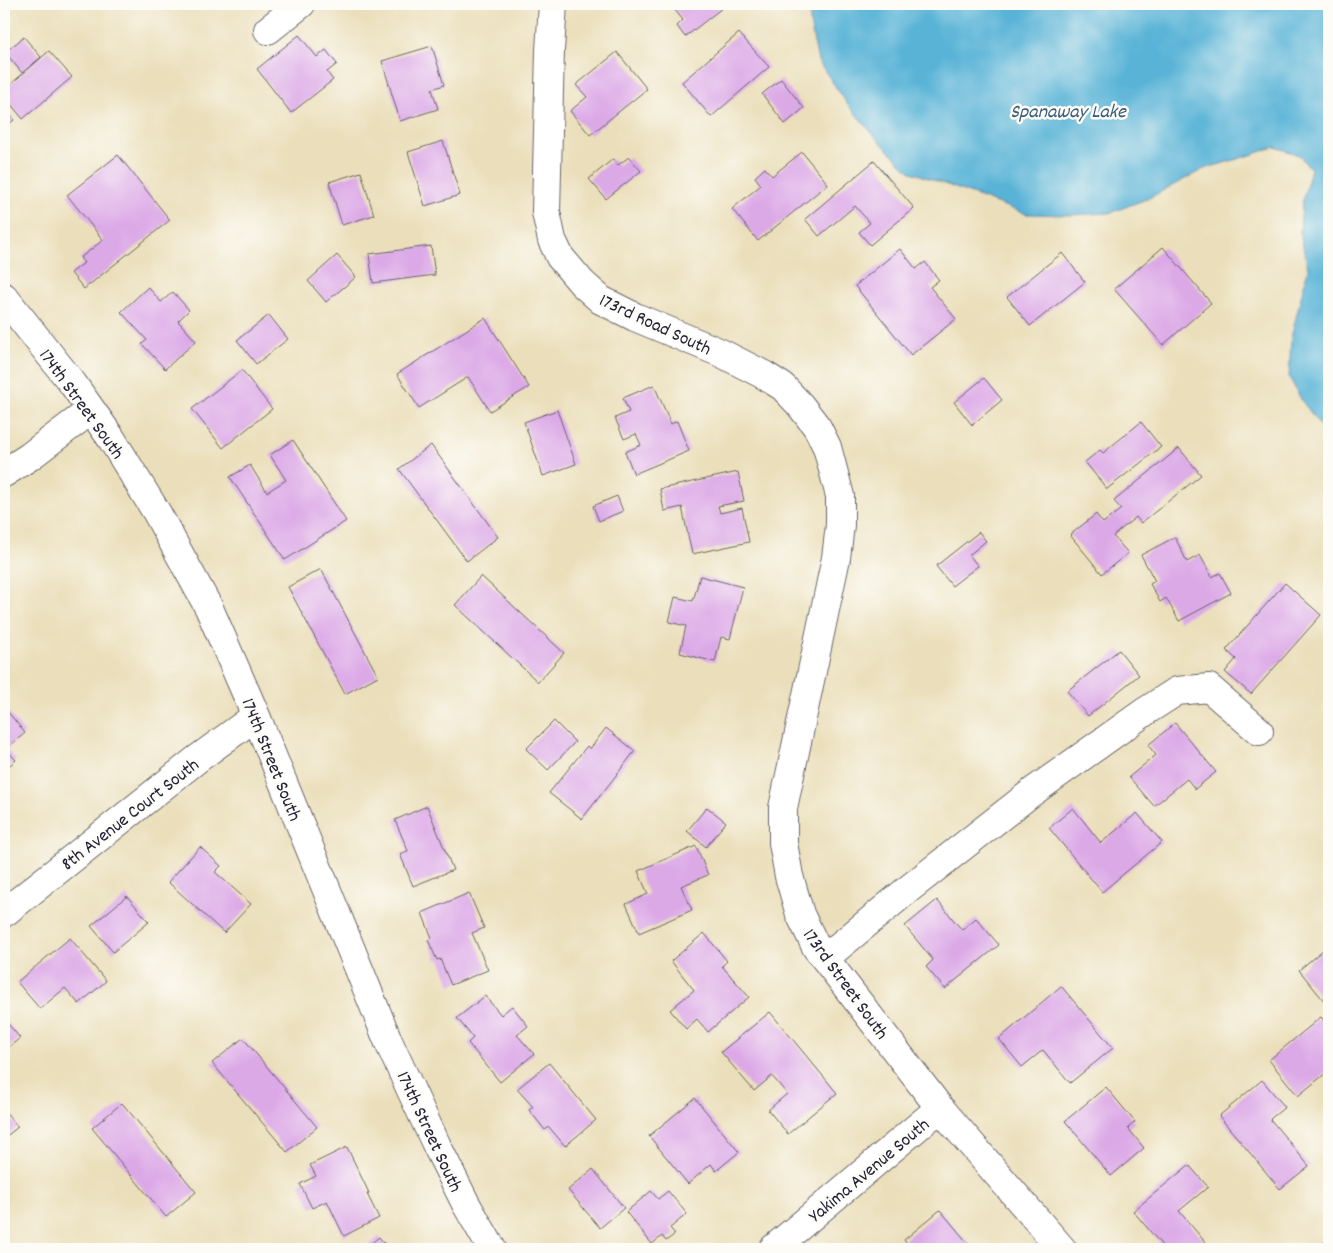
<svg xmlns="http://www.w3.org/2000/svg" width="1333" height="1253" font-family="Dekko,sans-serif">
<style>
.water{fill:#59b3d7;stroke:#3e6a89}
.building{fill:#dca9e7}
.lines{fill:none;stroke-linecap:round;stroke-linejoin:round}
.minor-casing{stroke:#686468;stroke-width:30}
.minor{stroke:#fff;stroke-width:28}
.labels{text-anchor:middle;stroke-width:5;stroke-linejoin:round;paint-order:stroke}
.street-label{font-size:19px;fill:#22223b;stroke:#fdfcf7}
.water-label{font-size:20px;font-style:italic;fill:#385c79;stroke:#fdfcf7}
</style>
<rect width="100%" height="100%" fill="#fdfcf7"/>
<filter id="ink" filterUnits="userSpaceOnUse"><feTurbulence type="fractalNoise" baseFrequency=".02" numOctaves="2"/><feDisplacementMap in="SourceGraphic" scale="10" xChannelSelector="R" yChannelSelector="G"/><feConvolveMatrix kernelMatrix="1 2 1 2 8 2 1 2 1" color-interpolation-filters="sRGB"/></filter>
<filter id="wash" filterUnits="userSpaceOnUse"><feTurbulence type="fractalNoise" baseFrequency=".0096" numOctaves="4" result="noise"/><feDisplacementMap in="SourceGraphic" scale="20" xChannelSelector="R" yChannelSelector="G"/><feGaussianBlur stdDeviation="1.12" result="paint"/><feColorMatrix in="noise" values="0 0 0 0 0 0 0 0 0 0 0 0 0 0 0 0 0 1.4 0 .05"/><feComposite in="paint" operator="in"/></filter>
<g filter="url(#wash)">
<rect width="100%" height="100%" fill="#ebdfbb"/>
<path class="water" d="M810,4H1329V448L1319,424L1302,401L1289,377L1291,338L1308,268L1300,233L1302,204L1311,169L1299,155L1275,147L1254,154L1204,169L1149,198L1110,213L1071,215L1026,214L909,171L877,139L848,105L818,61L810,23Z"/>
<g id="blocks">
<path class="building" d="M670,4H727L685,37L677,26L683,20Z
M739,33L769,67L711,117L682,82Z
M299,35L317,57L326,50L337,64L327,72L333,80L291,113L257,69Z
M24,37L41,57L22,73L5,52Z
M432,46L444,85L432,89L438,109L400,121L382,61Z
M49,51L72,77L23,119L4,96V90Z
M617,52L647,89L590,135L570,111L587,97L576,85Z
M781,79L804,108L785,124L762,94Z
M4,108L14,120L4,128Z
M443,141L460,195L425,206L408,152Z
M802,152L828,184L758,241L732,209L761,185L755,177L765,168L772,176Z
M118,155L170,220L84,289L71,273L84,263L80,258L103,240L67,195Z
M629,157L641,171L606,199L589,179L613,159L618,165Z
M874,161L914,208L870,245L859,232L870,223L855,206L819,236L805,219Z
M361,172L374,215L342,225L329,182Z
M431,246L435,275L373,283L369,254Z
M1163,247L1211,303L1163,345L1114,289Z
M900,249L916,269L925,262L939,280L930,287L956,319L911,355L855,286Z
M1062,253L1085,282L1030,326L1007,297Z
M337,255L356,277L326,302L308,281Z
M148,287L161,302L173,292L189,310L178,321L196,341L165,369L142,344L147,340L121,312Z
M269,315L288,339L256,364L237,340Z
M485,318L529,387L490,411L468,377L419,408L397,374Z
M242,370L272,409L223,448L192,409Z
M984,378L1002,400L972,425L954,402Z
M654,385L671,424L677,421L689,451L634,474L625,452L641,445L636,434L624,439L615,418L629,412L623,398Z
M557,410L576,464L543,476L524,422Z
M1141,422L1161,447L1107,489L1085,462L1100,450L1103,453Z
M293,440L346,521L285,560L230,477L250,465L267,492L286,480L270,455Z
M431,445L498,537L467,561L399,469Z
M1179,448L1201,475L1141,523L1136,517L1113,536L1128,553L1102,574L1070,535L1096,514L1103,523L1121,509L1114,501Z
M738,472L744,501L718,506L720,513L742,508L749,542L692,554L682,507L664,511L660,489Z
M617,496L623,511L599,521L593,506Z
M979,532L986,541L969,555L978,566L952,586L936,566Z
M1175,537L1187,562L1200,555L1212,577L1220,573L1231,593L1179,621L1166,598L1160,602L1150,584L1155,581L1141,555Z
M321,569L378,676L345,694L288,587Z
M481,576L564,653L538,682L455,605Z
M700,576L743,587L730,639L721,637L715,662L680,653L686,626L669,622L675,597L693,601Z
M1285,583L1321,615L1251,694L1225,672L1236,659L1226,650Z
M1119,650L1139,675L1088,716L1067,691Z
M4,707L25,733L6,749L16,760L4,770Z
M554,721L575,742L548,770L526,749Z
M1175,723L1216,772L1195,789L1187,779L1154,806L1129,777L1156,755L1148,745Z
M606,728L635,751L582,819L549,793L587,746L590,749Z
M427,806L453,870L413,886L400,854L408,851L395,820Z
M707,807L726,822L706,847L687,831Z
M1073,808L1101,843L1137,813L1162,842L1102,892L1049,828Z
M696,846L708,875L681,886L692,910L639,933L626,904L648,894L638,871Z
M200,847L221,866L215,872L251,904L224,933L168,882Z
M469,893L484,928L472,933L488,970L451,985L440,959L437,960L428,940L432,938L422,913Z
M127,896L149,922L113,952L91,926Z
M937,900L962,930L976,918L999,945L945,989L926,967L933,960L905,926Z
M704,933L727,961L722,966L749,997L708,1032L697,1019L686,1029L670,1010L694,990L671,961Z
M70,938L106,981L79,1004L65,988L40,1009L17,982Z
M1329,945V1007L1299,970Z
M1061,986L1113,1048L1070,1083L1043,1050L1022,1067L999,1039Z
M485,996L501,1015L512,1006L528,1026L517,1035L534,1054L500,1082L468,1043L473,1038L457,1018Z
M770,1012L837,1093L788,1134L768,1110L787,1094L772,1076L754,1091L721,1052Z
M1321,1017L1329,1027V1077L1326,1073L1298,1096L1269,1060Z
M4,1019L20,1038L4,1051Z
M243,1038L317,1127L287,1152L212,1063Z
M549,1063L596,1120L565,1146L549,1127L545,1130L529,1110L533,1107L517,1089Z
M1262,1080L1285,1107L1270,1119L1309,1166L1280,1189L1219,1116Z
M1106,1087L1135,1122L1128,1128L1144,1148L1111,1176L1065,1121Z
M695,1098L739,1152L716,1171L711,1164L688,1184L649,1136Z
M122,1103L196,1192L166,1217L92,1128Z
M4,1110L18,1127L4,1138Z
M347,1147L369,1193L367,1194L379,1218L344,1236L327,1201L312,1208L300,1184L316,1176L310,1165Z
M1189,1165L1208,1187L1179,1211L1211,1249H1165L1133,1211Z
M593,1169L624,1208L600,1228L568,1190Z
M651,1191L658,1199L668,1191L687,1214L670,1228L675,1234L666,1241L662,1236L652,1244L626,1212Z
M940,1210L973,1249H911L904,1240Z
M379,1237L389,1249H364Z
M1329,1238V1249H1319L1317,1248Z"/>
</g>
</g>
<g filter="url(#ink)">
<use href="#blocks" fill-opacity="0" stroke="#686468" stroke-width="1"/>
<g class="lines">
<defs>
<path id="minor" d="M553,4L550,50L546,212L552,240L560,257L582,283L601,300L635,317L721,353L764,375L783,387L800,405L817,427L827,447L840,496V525L836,558L783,808V843L789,876L800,914L816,947L940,1108L1062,1249
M268,30L301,4
M4,297L73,384L111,438L157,513L209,608L256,716L389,1043L437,1146L466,1204L492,1249
M4,473L29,457L91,410
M4,913L196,760L256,716
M825,958L906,891L1031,793L1146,711L1177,691L1209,688L1259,731
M773,1249L940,1108"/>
</defs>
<use href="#minor" class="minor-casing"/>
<use href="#minor" class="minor"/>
</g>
</g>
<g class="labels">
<g class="street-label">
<text transform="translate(656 323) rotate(25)" y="7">173rd Road South</text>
<text transform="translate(83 403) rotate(54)" y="7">174th Street South</text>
<text transform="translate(273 759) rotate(68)" y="7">174th Street South</text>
<text transform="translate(129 813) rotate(-38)" y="7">8th Avenue Court South</text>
<text transform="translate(847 983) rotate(54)" y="7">173rd Street South</text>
<text transform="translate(431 1131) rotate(65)" y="7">174th Street South</text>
<text transform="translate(868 1169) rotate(-40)" y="7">Yakima Avenue South</text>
</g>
<g class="water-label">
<text x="1068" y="117">Spanaway Lake</text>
</g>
</g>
<rect width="1333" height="1253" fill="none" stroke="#fdfcf7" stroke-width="20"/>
</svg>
